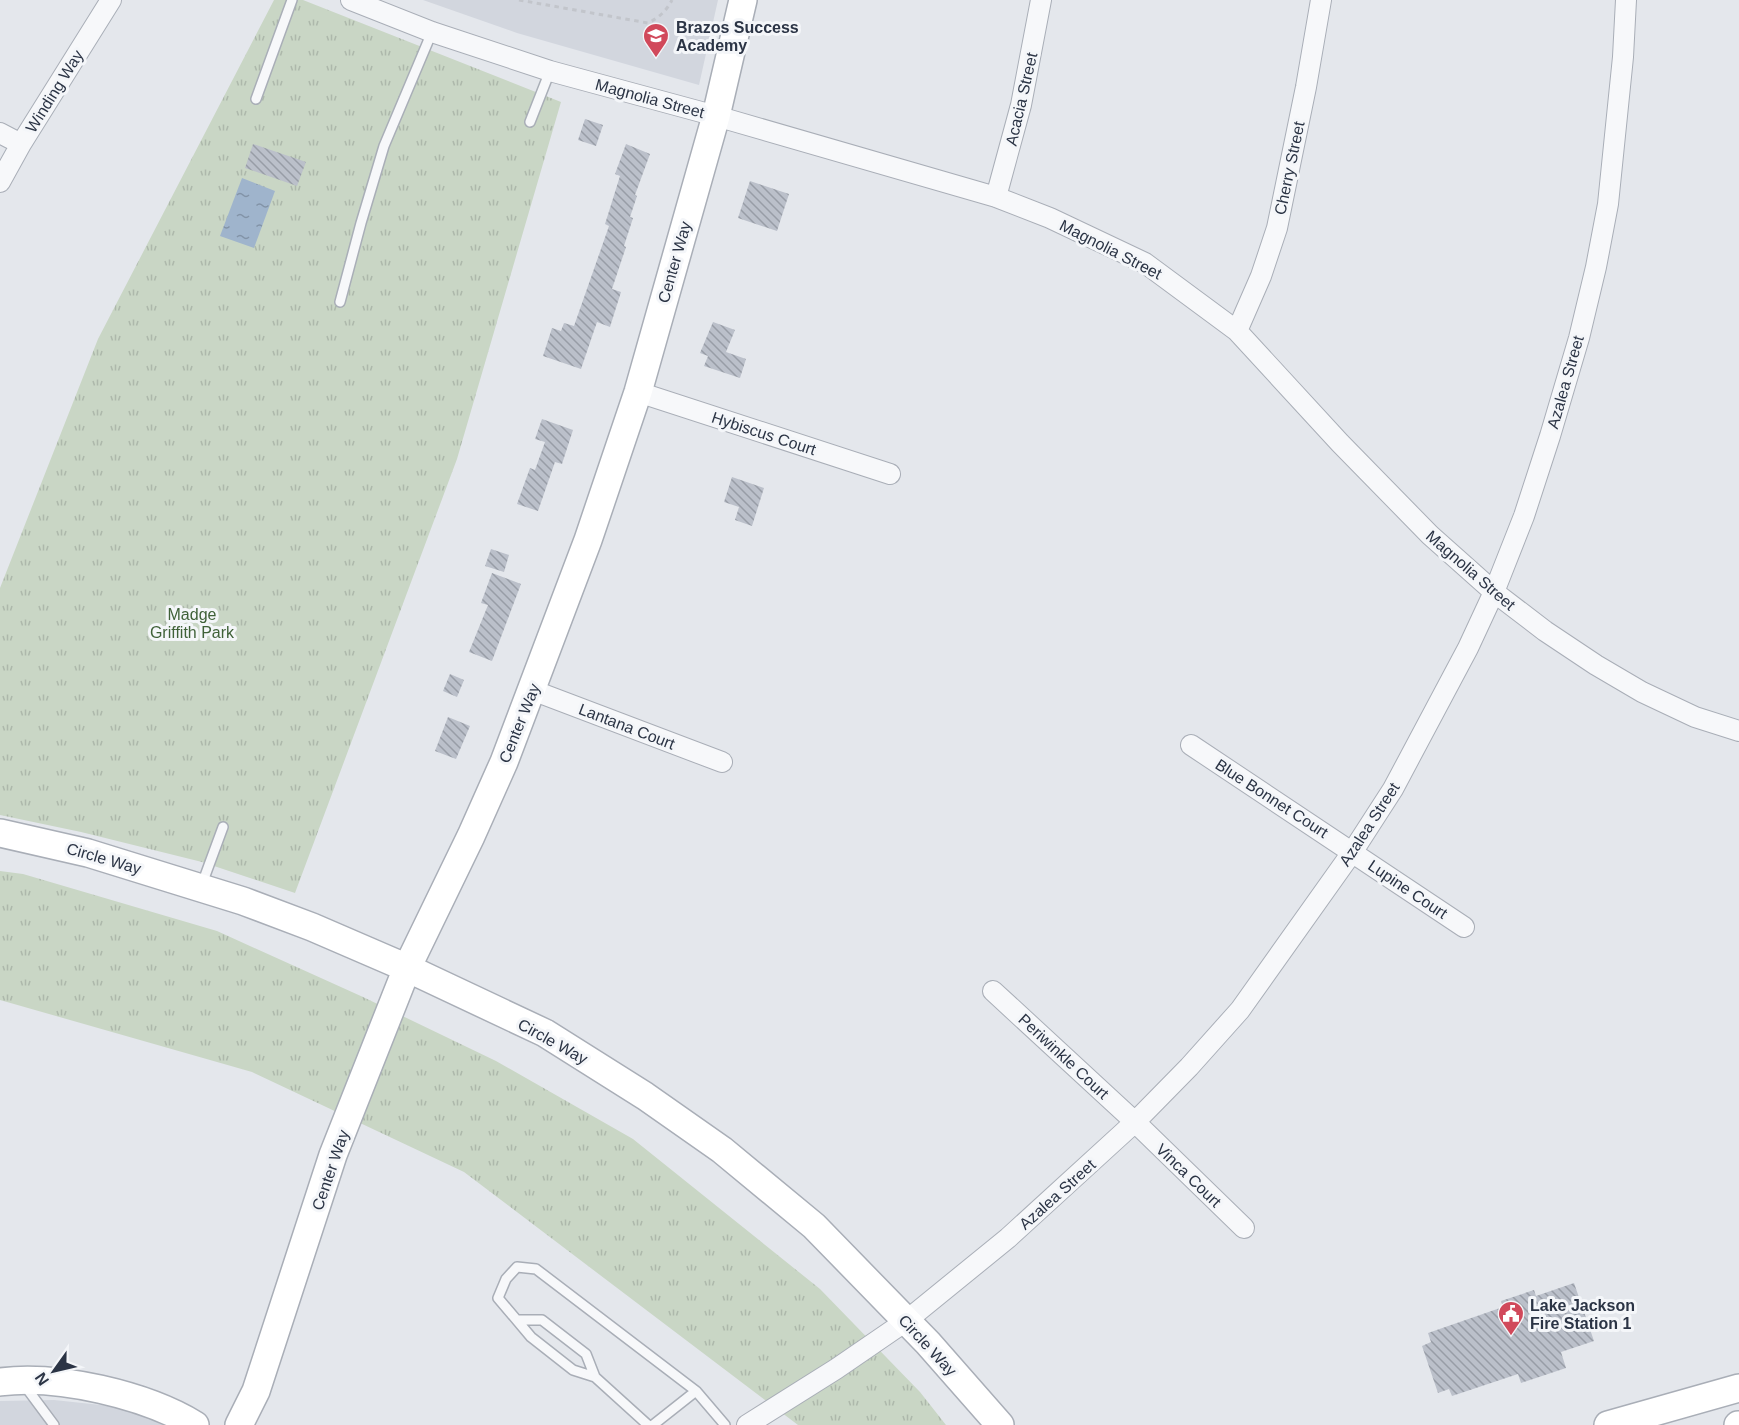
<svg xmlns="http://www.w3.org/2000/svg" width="1739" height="1425" font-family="Arial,sans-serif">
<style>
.built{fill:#d2d6de}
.park{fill:url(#park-tufts)}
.water{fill:url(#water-ripples)}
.building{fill:url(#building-back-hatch)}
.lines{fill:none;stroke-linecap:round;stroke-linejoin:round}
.lane-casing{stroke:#a9aeb7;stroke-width:12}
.street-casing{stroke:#a9aeb7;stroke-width:22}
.secondary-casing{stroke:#a9aeb7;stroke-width:30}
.path{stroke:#c2c5cb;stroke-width:3;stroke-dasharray:4.5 4.5;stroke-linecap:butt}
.lane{stroke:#f7f8fa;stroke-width:9}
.street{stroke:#f7f8fa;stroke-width:20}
.secondary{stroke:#fff;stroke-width:27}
.labels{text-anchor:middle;stroke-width:6;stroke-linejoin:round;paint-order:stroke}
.poi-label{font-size:16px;font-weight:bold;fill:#2b3445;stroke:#f4f6f9;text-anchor:start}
.street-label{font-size:16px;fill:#2b3445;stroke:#f4f6f9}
.park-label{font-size:16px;fill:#3f6138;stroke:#f4f6f9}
</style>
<defs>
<pattern id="park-tufts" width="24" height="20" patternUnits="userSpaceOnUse" patternTransform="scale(1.5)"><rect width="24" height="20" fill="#c9d6c5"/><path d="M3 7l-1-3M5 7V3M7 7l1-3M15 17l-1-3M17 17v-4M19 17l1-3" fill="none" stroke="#adb8ab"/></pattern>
<pattern id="water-ripples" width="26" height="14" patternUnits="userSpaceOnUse" patternTransform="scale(1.5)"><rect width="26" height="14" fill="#9fb4cc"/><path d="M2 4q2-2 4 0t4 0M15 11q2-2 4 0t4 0" fill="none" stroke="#8293a7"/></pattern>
<pattern id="building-back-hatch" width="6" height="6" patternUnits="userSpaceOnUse" patternTransform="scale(1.5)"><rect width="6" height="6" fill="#bbc0ca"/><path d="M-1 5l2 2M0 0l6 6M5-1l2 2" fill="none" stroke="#989da6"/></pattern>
</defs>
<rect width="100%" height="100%" fill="#e4e7ec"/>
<path class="built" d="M423,0H718L699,85L517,33Z
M54,1400L129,1408L163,1425H0V1401Z"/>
<path class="park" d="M274,0H303L561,102L457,459L295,893L202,862L81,832L0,815V588L98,339Z
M0,871L23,874L217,931L363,997L496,1061L633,1139L820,1289L920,1392L946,1425H798L464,1172L252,1072L0,1000Z"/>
<path class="water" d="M242,178L275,191L254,248L220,236Z"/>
<path class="building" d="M585,119L603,125L596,146L578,140Z
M253,144L306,162L297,186L245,168Z
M626,144L650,154L635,195L637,196L630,217L633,218L624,246L626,247L612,289L621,292L610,327L597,322L581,369L543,356L552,328L561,331L564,323L574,326L609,226L605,224L620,176L615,174Z
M750,181L789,194L777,231L738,218Z
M713,322L735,330L726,352L746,359L740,378L704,366L708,356L700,353Z
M542,419L573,430L562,464L555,462L538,511L517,504L530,468L535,470L545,442L535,439Z
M732,477L764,488L752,526L735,520L739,507L724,502Z
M491,549L509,555L504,572L485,566Z
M492,573L521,584L492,661L469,652L488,605L481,603Z
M450,674L464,680L457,697L443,691Z
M448,717L470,726L456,759L435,751Z
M1574,1283L1594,1341L1561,1352L1566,1368L1521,1383L1518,1374L1452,1396L1449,1389L1438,1393L1422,1346L1431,1342L1428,1333L1503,1307L1501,1301L1534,1290L1536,1296Z"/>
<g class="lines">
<defs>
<path id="lane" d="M256,99L292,0
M530,122L550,71
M340,302L361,223L384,146L432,32
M202,884L223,827
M518,1320H542L586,1354L595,1377L648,1425
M595,1377L573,1370L531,1337L498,1298L506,1279L517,1267L536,1269L696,1391L653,1425
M25,1386L54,1425
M696,1391L725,1425"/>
<path id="street" d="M351,0L432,32L550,71L716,116L996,197L1050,218L1145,263L1237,331L1340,443L1430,535L1494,592L1545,631L1596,665L1642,692L1695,717L1739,731
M0,133L21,144
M0,182L21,144L111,0
M996,197L1021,105L1041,0
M1237,331L1261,276L1277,228L1306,87L1321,0
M638,392L890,474
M532,690L722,762
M1191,745L1464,927
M993,991L1135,1122L1244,1228
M747,1425L836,1369L906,1321L1008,1238L1135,1122L1189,1067L1240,1010L1353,851L1393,789L1468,648L1494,592L1524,516L1550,436L1579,338L1596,267L1608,204L1623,57L1626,0"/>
<path id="secondary" d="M0,833L88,853L243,901L312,927L407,968L545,1033L645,1096L722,1150L814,1226L928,1343L1000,1425
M0,1382C57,1374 146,1395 195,1425
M239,1425L256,1391L333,1155L407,968L471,836L504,762L588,540L638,392L716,116L743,0
M1608,1425L1739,1388
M1738,1425H1739"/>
</defs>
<use href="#lane" class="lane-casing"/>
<use href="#street" class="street-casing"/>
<use href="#secondary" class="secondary-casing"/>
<path class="path" d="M519,0L648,23C660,17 666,11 672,0"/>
<use href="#lane" class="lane"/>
<use href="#street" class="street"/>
<use href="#secondary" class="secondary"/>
</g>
<defs>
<symbol id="school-pin" viewBox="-11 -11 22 30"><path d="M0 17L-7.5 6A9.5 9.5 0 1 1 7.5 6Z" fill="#d1495b" stroke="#f4f6f9"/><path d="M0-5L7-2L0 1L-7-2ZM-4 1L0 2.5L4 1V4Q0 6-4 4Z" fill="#fff"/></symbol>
<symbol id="civic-pin" viewBox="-11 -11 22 30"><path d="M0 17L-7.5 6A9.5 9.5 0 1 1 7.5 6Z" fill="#d1495b" stroke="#f4f6f9"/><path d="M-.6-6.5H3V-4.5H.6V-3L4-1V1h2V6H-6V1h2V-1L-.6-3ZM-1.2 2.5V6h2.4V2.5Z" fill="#fff"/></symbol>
</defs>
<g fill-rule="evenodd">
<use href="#school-pin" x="641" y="21" width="30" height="40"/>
<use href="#civic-pin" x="1496" y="1299" width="30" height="40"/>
</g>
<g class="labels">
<g class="poi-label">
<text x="676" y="33">Brazos Success<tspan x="676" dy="18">Academy</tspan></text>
<text x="1530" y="1311">Lake Jackson<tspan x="1530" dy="18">Fire Station 1</tspan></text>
</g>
<g class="street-label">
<text transform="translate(54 91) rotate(-58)" y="6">Winding Way</text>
<text transform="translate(650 98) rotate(15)" y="6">Magnolia Street</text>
<text transform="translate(1021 99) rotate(-77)" y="6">Acacia Street</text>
<text transform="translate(1289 168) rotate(-78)" y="6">Cherry Street</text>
<text transform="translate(1111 249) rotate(27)" y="6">Magnolia Street</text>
<text transform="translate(674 262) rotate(-74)" y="6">Center Way</text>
<text transform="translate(1565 382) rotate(-74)" y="6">Azalea Street</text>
<text transform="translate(764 433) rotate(18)" y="6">Hybiscus Court</text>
<text transform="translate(1471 570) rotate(41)" y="6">Magnolia Street</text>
<text transform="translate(519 723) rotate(-68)" y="6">Center Way</text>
<text transform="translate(627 726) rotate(21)" y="6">Lantana Court</text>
<text transform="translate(1272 798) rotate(33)" y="6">Blue Bonnet Court</text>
<text transform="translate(1369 824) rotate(-57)" y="6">Azalea Street</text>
<text transform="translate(104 858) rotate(16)" y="6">Circle Way</text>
<text transform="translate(1408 889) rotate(34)" y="6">Lupine Court</text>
<text transform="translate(553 1041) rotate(29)" y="6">Circle Way</text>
<text transform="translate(1064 1056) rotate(43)" y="6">Periwinkle Court</text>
<text transform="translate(330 1170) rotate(-71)" y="6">Center Way</text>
<text transform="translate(1189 1175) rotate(44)" y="6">Vinca Court</text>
<text transform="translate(1057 1194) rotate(-42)" y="6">Azalea Street</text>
<text transform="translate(928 1345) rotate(47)" y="6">Circle Way</text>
</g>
<g class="park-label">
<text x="192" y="620">Madge<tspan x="192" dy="18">Griffith Park</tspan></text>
</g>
</g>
<g transform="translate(54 1371) rotate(236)" stroke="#f4f6f9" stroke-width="4.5" paint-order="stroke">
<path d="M0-4.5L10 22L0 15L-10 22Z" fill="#2b3445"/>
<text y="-9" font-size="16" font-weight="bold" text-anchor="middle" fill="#2b3445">N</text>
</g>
</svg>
